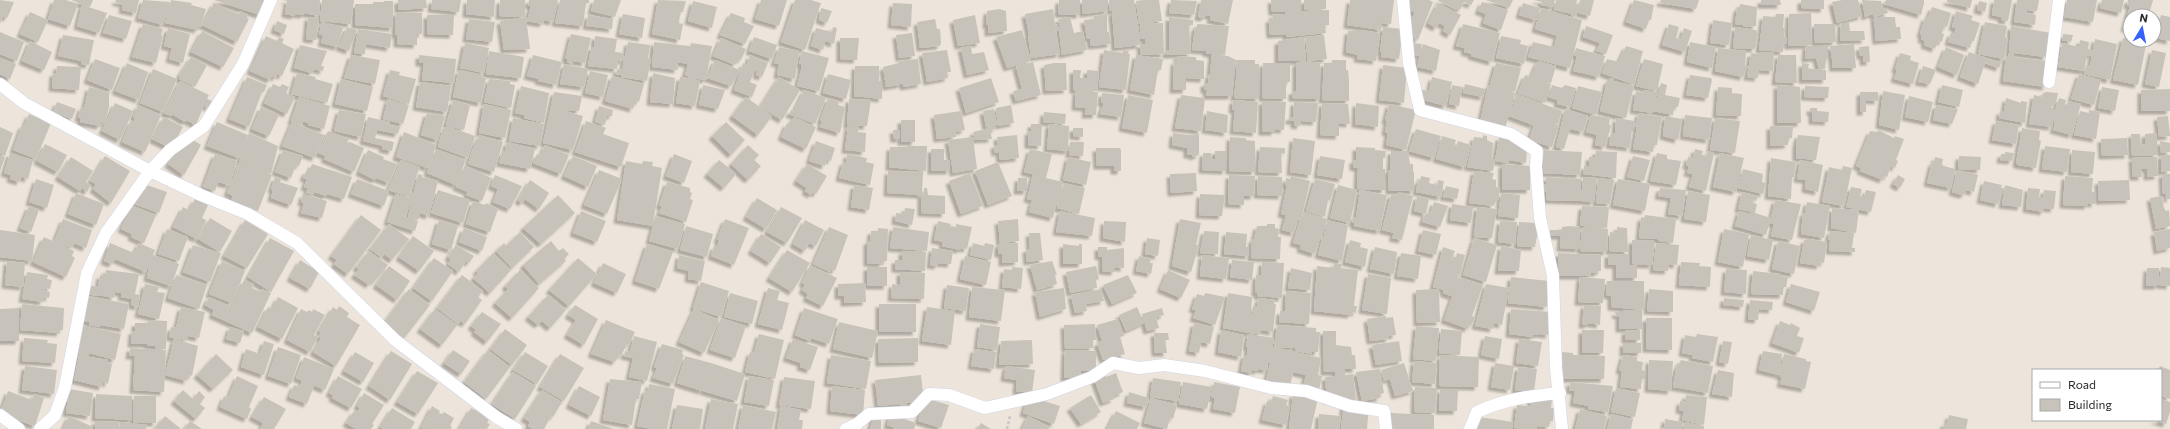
<svg xmlns="http://www.w3.org/2000/svg" width="2170" height="429" font-family="Commissioner,sans-serif">
<style>
.building{fill:#c8c3ba;filter:url(#shadow)}
.lines{fill:none;stroke-linecap:round;stroke-linejoin:round}
.street-casing{stroke:#d1d5e4;stroke-width:13}
.path{stroke:#c8c8c8;stroke-width:2.5;stroke-dasharray:3 2;stroke-linecap:butt}
.street{stroke:#fff;stroke-width:12}
</style>
<defs>
<filter id="shadow"><feDropShadow dx="-3.5" dy="3.5" stdDeviation="1" flood-color="#0004"/></filter>
</defs>
<rect width="100%" height="100%" fill="#ede5db"/>
<path class="building" d="M0,0L14,2L9,14L7,18L3,16L0,24Z
M54,0H66L78,4L70,26L48,19Z
M71,0H93L90,7Z
M116,0H139L136,13L122,10L123,4L115,2Z
M143,0L170,2L163,25L138,18Z
M171,0L192,3L191,5L206,9L201,27H198V30L165,23Z
M214,0H264L260,15Z
M283,0H320L319,16L304,13V15L295,14V16L285,14L287,1Z
M322,0H354L351,24L320,21Z
M398,0H426L427,8L398,10Z
M432,0H461L459,12L431,9Z
M467,0H495L494,17L466,14Z
M500,0H525V17H526L530,49L504,50L500,21L525,17L499,16Z
M529,0H558L553,22L544,20L543,24L527,21L531,6L528,5Z
M560,0H589V3H586L583,26L555,23Z
M594,0H621L615,17L591,11Z
M658,0L686,1L683,12H680V14L679,23L683,24L680,40L652,34Z
M761,0H787L779,26L755,19Z
M795,0H811L821,3L805,50L781,42Z
M1059,0H1080V15L1058,14Z
M1082,0H1108V11L1083,14Z
M1109,0H1134L1140,38H1139L1140,45L1115,48L1112,12L1133,9L1110,11Z
M1143,0H1159L1162,21L1139,24L1136,1Z
M1171,0L1197,1L1194,15L1169,13Z
M1201,0H1233L1228,24L1210,20L1211,16L1206,15L1204,18L1198,17Z
M1271,0H1301V11H1305L1306,24V11L1329,10V25H1325L1326,33L1286,37V34L1270,35L1269,19H1273L1272,15L1285,14V12H1272Z
M1304,0H1326V9L1304,10Z
M1350,0H1394L1391,24L1382,23L1381,30L1347,25Z
M1410,0H1429L1433,2L1418,40L1408,36L1412,28L1408,25L1415,13L1408,9Z
M1437,0H1474L1471,5L1464,2L1460,10L1457,8L1456,10Z
M1486,0H1513L1509,8Z
M1534,0H1555L1553,7L1541,5L1542,2Z
M1556,0H1577L1576,4L1579,5L1576,17L1571,15L1572,14L1554,10Z
M1580,0H1594L1590,16L1578,13Z
M1634,0L1654,5L1651,20H1649L1646,29L1626,22Z
M1661,0H1699L1696,9L1660,3Z
M1761,0H1780L1781,5H1761Z
M1801,0H1824V9L1801,8Z
M1842,0H1858L1862,16L1837,23L1832,2Z
M1862,0L1881,1L1883,8H1886L1888,13L1874,17L1873,14L1865,17Z
M1886,0H1924V3L1921,15L1884,4Z
M1947,0H1972L1970,8L1947,2Z
M1994,0H2012L2008,21L2001,20V17L1992,15Z
M2017,0H2039L2037,11L2027,10L2026,13L2036,15L2035,25L2014,22Z
M2067,0H2097L2093,22L2064,17Z
M2102,0H2124L2121,13L2100,8Z
M2128,0H2153L2149,14L2154,16H2130V30L2124,28L2130,6L2127,5Z
M384,1H393V28L355,25V4H373V2H384Z
M693,1L717,7L712,28L688,21Z
M1979,1L1987,3L1985,12L1977,10Z
M1482,2L1508,10L1501,30L1483,23L1486,14L1478,11Z
M214,3L229,10L239,14L240,11L248,15L247,18L249,19L237,42L202,25Z
M893,3L912,4L911,27L891,25Z
M1438,3L1461,15L1450,35L1443,31L1445,26L1439,23L1436,28L1428,23Z
M1523,3L1540,8L1536,20L1519,15Z
M1740,4L1757,7L1756,26L1743,27V25L1735,24L1737,8H1739Z
M82,5L107,13L99,33L77,26Z
M1932,7L1951,13L1947,27L1944,26L1942,33L1944,34L1942,42L1938,41L1935,49L1924,45L1925,41L1921,39L1922,35L1920,34L1925,17L1928,18Z
M821,8L832,11L827,23L819,20Z
M1541,8L1582,20L1570,68L1528,57L1533,42L1554,47L1557,36L1568,39L1535,29Z
M999,9L1006,11L1007,31L988,33V25H986L987,11Z
M1053,9L1055,25L1058,24V28L1060,27L1058,19L1070,17L1074,33L1083,31L1087,50L1062,55L1059,30L1029,35L1025,14Z
M1956,11L1973,16L1971,20L1980,23L1974,41H1972L1970,48L1948,42L1951,33L1954,34L1956,28L1952,27Z
M30,12L48,20L38,42L20,34Z
M396,12L422,13V34H417V45L397,44V35H395Z
M731,13L745,18L744,22L754,26L745,44L720,35Z
M1811,13L1812,45L1788,46L1789,14Z
M623,14L645,18L642,38L619,34Z
M1107,14V32H1109L1111,44L1091,46L1090,38L1087,39L1084,20L1094,19V16Z
M1776,14H1784L1783,28H1785L1784,37H1787V44H1784L1783,52L1759,50L1763,16L1775,17Z
M109,15L132,21L126,39L103,33Z
M427,15H454L453,35L427,34Z
M588,15L613,19L612,29L586,26Z
M975,15L980,43L958,46L953,20Z
M2161,15L2170,17V41L2156,38Z
M308,17L319,18L316,40L306,39Z
M1169,17L1193,20V25H1189L1191,54L1166,55V50L1169,51Z
M1874,17H1895L1896,27H1900L1901,39L1876,41Z
M469,19L495,22L492,42L466,39Z
M935,19L937,29H940L941,43L940,46L920,48L917,22Z
M1713,20L1732,23L1729,45L1710,43Z
M277,21L287,25L284,34L274,30Z
M322,22L343,27L338,47L321,43L323,35H319Z
M1985,22L2007,26L2005,37L2008,38L2004,59L1978,54Z
M1163,23L1164,54L1141,55L1140,44H1145V39H1141L1140,24Z
M1841,23H1849L1850,31H1864L1865,40L1840,41Z
M143,24L163,29L161,35L163,36L156,63L132,57Z
M1197,24L1229,26L1225,55L1214,54L1228,56L1236,60L1232,96H1206L1207,90H1204V83H1208L1209,74L1228,75L1210,73L1212,54L1206,53V51L1192,50L1195,27H1197Z
M1463,24L1500,33L1492,62L1471,56L1472,54L1464,52L1465,48L1456,46Z
M1669,24L1679,27L1676,38L1681,39L1684,28L1692,31L1685,52L1662,45Z
M1814,24H1835L1836,42L1815,43Z
M1586,26L1613,35L1606,54L1596,51L1600,43L1583,37Z
M2011,26L2051,33L2046,57L2014,53L2013,57L2047,61L2046,87L2003,81L2006,56L2008,57L2009,53Z
M347,27L357,30L349,51L339,47Z
M833,27L837,28L834,44L825,41L823,50L811,46L816,28L832,32Z
M1383,27L1403,29L1399,59L1381,57L1382,52H1380Z
M1735,27L1756,30L1758,34L1755,49L1733,48Z
M168,28L190,34L183,63L169,59L172,48L164,46Z
M358,29L392,34L390,48L366,44L365,54L354,53Z
M1022,30L1031,61L1007,68L996,37Z
M1360,30L1380,33L1376,61L1357,59L1358,55L1346,52L1348,31Z
M202,31L234,48L223,67L191,52Z
M1056,31L1060,54L1031,58L1028,35Z
M0,32L24,42L17,61L0,54Z
M912,33L915,56L899,58L896,35Z
M571,34L591,38L585,63L573,61L572,64L567,62V59H565Z
M2063,34L2073,35L2071,42L2062,40Z
M63,35L94,40L89,65L81,64L82,61L58,56Z
M1324,35L1327,59L1308,61L1305,37Z
M266,36L277,41L279,37L284,39L282,43L294,49L282,76L277,74L276,78L272,76L270,80L250,71Z
M595,36L617,39L615,52L624,53L623,61L618,60L617,69L588,66L591,47H594Z
M1501,36L1521,40L1520,44L1528,46L1524,64L1496,58Z
M754,37L777,45L772,59L749,51Z
M1304,37L1306,61L1320,63V99L1292,98V91H1296V63L1303,61H1278V41Z
M721,38L746,49L741,60L738,59L735,65L713,56Z
M840,38H859L857,60L840,59Z
M2123,38L2147,40L2138,85L2113,80Z
M2095,39L2117,44L2110,80L2084,74L2086,65L2090,66Z
M2080,40L2089,42L2088,49L2092,50L2091,56L2087,55L2084,71L2058,67L2062,43L2079,47Z
M30,41L52,52L44,70L22,61Z
M628,42L650,45L648,58H651L647,81L621,77L622,75L616,74L617,69L622,70Z
M654,42L689,46V53L691,43L712,46L706,80L690,78L700,81L695,106L676,103L680,77L688,78V76L685,75L688,64L677,62L678,70L652,67Z
M1690,42L1716,47L1712,68L1687,62Z
M465,43L489,48L484,73L460,68Z
M1411,43L1422,44L1420,55L1410,56Z
M1423,44L1440,50L1436,71L1417,67Z
M1854,44L1856,68H1832L1833,66L1830,46Z
M300,45L327,51L321,66H324L323,71L314,69L312,73L294,68Z
M971,46L972,54L984,52L989,70L967,75L961,48Z
M1626,46L1643,51L1634,85L1602,73L1607,59L1628,64L1619,61Z
M1806,46H1828V58L1826,61L1825,69H1819L1816,58L1805,59Z
M1869,46L1870,62H1863V56H1860L1859,47Z
M779,47L799,51L795,79L777,75L779,64L774,63Z
M1946,47L1964,55L1957,75L1938,67Z
M1576,48L1605,56L1599,77L1573,71L1577,56L1574,55Z
M1718,48L1746,51L1745,66H1748L1743,77L1715,71Z
M947,50L951,72H947L948,78L927,82L922,53Z
M1104,50L1123,53V50L1129,51L1128,54H1130L1126,90L1099,87Z
M2152,50L2166,53L2159,87L2145,84Z
M489,51L524,57L521,78L486,74Z
M802,51L829,58L819,91L797,86L801,70V64H799Z
M1759,52L1774,53L1773,71L1759,70L1758,78L1747,77L1751,53L1759,54Z
M1969,52L2001,63L1999,68L1985,63L1978,84L1960,77Z
M1900,53L1911,56L1910,60L1919,63L1913,84L1894,79L1897,70L1895,69Z
M351,55L380,60L375,84L344,78Z
M419,55L456,59L454,83L422,80L424,63H419Z
M533,55L562,62L556,85L538,81L539,79L527,76Z
M750,55L768,63L762,77L756,75L757,71L755,70L750,82L757,85L752,97L734,90L743,63L747,65Z
M1136,55L1163,59L1161,70H1158L1154,95L1130,90Z
M1778,55H1796L1797,83L1775,82Z
M1177,56L1196,57V60L1204,61V79L1186,78V90H1173L1174,61L1177,62Z
M191,57L207,65L195,87L179,79L180,74Z
M0,58L16,64L10,79L0,74Z
M95,59L120,68L112,90L87,80Z
M918,59L921,84L904,87L902,83L899,85L886,87L883,67L899,63V61Z
M1644,59L1663,64L1657,91L1636,86Z
M715,60L740,70L731,86L707,78Z
M1236,60H1255V64H1259V99L1234,98L1236,79Z
M1332,60H1346V70H1348L1349,80V101L1322,100L1324,63H1332Z
M1538,61L1556,66L1551,83L1541,80L1551,84L1545,103L1518,93L1525,75L1538,79L1531,76Z
M1033,62L1041,95L1016,101L1013,91L1022,89L1016,66Z
M127,63L148,72L139,100L115,91Z
M1054,63H1066L1067,90L1046,91L1044,65Z
M1263,63H1290V82H1286V99L1262,98Z
M1496,63L1521,68L1515,92L1490,85Z
M1802,63L1809,64L1808,68L1812,69L1826,70V80H1802Z
M564,64L588,69L584,87L560,84Z
M1383,65L1407,68L1404,103L1379,100Z
M57,66L81,67L79,90L52,88L53,73H56Z
M855,66H879V81H882V99L854,96Z
M1923,66L1936,70L1930,84L1918,82Z
M153,69L177,79L163,112L140,103Z
M390,70L400,72L399,75L416,79L409,104L383,96Z
M460,70L483,75L482,77L486,78L481,103L453,97L458,72Z
M1073,70H1081L1080,78H1087V70L1099,71L1097,91L1073,90Z
M590,71L608,75L603,97L585,93Z
M297,73L316,77L315,79L333,84L327,103L291,94Z
M653,73L675,78L673,104L650,102Z
M828,74L851,80L846,99L823,93Z
M2079,74L2101,80L2094,105L2071,99Z
M1690,75L1711,78L1712,80L1708,98L1686,95Z
M612,76L644,84L639,102L635,101L633,109L605,101Z
M247,77L267,85L264,92H262L249,127L229,119Z
M779,77L800,90L782,120L760,107Z
M1432,77L1452,82L1446,106L1419,99L1422,90L1429,91Z
M991,78L999,102L966,113L959,88Z
M1610,78L1614,79V81L1634,86L1626,118L1600,111L1607,81H1609Z
M341,79L373,87L367,111L335,104Z
M489,79L510,81V84L515,85L511,108L484,102Z
M180,81L209,95L207,99L212,101L208,108L204,105L196,125L186,120L185,122L172,114L171,116L164,113Z
M420,82L451,86L447,112L416,107Z
M1661,83L1667,85L1665,95L1680,98L1678,107H1674L1673,115L1653,111Z
M273,84L280,87L282,84L289,87L286,93L295,97L287,114L264,103Z
M1465,84L1485,89L1483,97L1463,93Z
M703,85L725,90L718,109L699,105Z
M1452,85L1462,87L1459,106L1449,104Z
M1488,85L1515,93L1505,129L1480,122Z
M1552,85L1562,88L1565,85L1576,88L1570,107L1557,104L1558,100L1548,97Z
M1777,85L1800,87L1801,123H1777Z
M1942,85L1963,90L1959,107L1938,102Z
M521,86L549,93L544,123L524,118V115L515,113Z
M1578,86L1602,92L1596,115L1572,108Z
M1805,86L1829,87L1828,98L1804,97Z
M89,87L109,92V107L105,123H101L100,126L80,122L81,118H78L81,107L84,108Z
M1718,87L1732,88V93L1742,94L1741,116L1716,115Z
M2102,87L2119,90L2115,111L2098,108Z
M2170,89V111H2141V90Z
M804,90L826,98L815,124L789,114L791,110L794,111Z
M1643,90L1657,92L1652,113L1633,110L1636,91L1643,93Z
M1076,91L1098,92L1096,115H1085L1086,108L1075,107Z
M1883,91L1905,95L1899,130L1879,125Z
M554,92L582,96L579,111L561,110L583,116L573,150L543,143Z
M1860,92H1878V101L1866,100V112H1860Z
M2046,92L2058,93L2056,103L2052,102L2051,108H2054L2053,116L2059,98L2066,100L2065,104L2067,105L2068,101L2081,104L2072,135L2053,130L2055,125L2053,118L2052,127L2029,124L2034,95L2042,97L2043,93Z
M1102,93L1124,95L1121,117L1100,114L1104,103H1101Z
M1517,94L1562,111L1558,124L1551,123L1559,125L1552,147L1529,140L1540,106L1533,125L1509,116Z
M1128,95L1153,100L1147,133L1122,128Z
M1181,95L1205,98L1201,131L1175,128Z
M1909,96L1933,102L1928,122L1905,117Z
M299,97L330,106L324,129L308,125V123L303,121L302,125L291,121Z
M746,97L772,116L758,135L732,116Z
M828,98L839,102L838,105L845,107L840,133L820,127L822,121H820Z
M2006,98L2021,103V101L2027,102L2025,123L1999,118L2000,111L2004,112Z
M388,99L409,105L403,124L383,119Z
M849,99L871,100L867,126L847,125Z
M453,100L470,105L464,130L446,125Z
M1233,100L1258,102L1256,133L1233,131L1235,110H1232Z
M1262,101L1286,102L1284,130L1275,129V132H1262Z
M57,102L76,109L72,119L53,112Z
M1294,102L1318,103L1316,122L1301,121L1300,126L1294,125V121H1289V117H1293Z
M115,103L133,111L120,140L102,131Z
M1322,103L1348,104L1350,124L1339,123V136L1320,135Z
M1356,103L1379,106L1378,127L1355,124Z
M484,104L511,110L505,138L479,133Z
M1389,104L1416,110L1406,150L1386,145L1388,133L1385,132L1387,121L1385,120Z
M138,105L161,115L145,152L122,142L131,120L134,122L135,118L133,117Z
M1011,105L1014,123L998,126L996,108Z
M1936,105L1958,109L1952,124L1933,120Z
M599,106L613,110L612,116H607L605,125L595,122Z
M261,107L279,115L269,136L252,129Z
M1810,108H1817V111L1829,112L1828,122L1812,121V112H1810Z
M994,109L997,125H995L996,129L990,130L992,139L975,140L973,132L990,128L986,127L983,111Z
M1565,109L1588,116L1583,132L1570,129L1564,149L1556,147Z
M339,110L366,114L361,137L334,131Z
M2089,110L2100,112L2096,139L2074,135L2080,111L2089,113Z
M961,111L965,130L955,132L956,137L937,139L934,115Z
M1207,111L1228,115L1227,133L1205,130Z
M1044,112L1066,114L1065,124L1043,122Z
M427,113L445,116L438,140L421,135Z
M1639,113L1662,117L1657,145H1654L1653,152L1633,149L1637,127L1635,126Z
M29,114L51,123L36,159L13,150L22,125L24,126Z
M1591,115L1610,118L1609,124L1611,126L1605,147L1595,145L1597,135L1586,132Z
M1685,115L1712,118L1709,140L1683,136Z
M1665,116L1682,119L1678,140L1663,136Z
M2168,116L2170,136L2159,137L2157,117Z
M164,117L183,127L175,141L172,139L168,147L152,139Z
M368,117L390,122L389,125L400,127L398,134L377,130L375,138L394,142L392,151L382,149L383,146L363,141Z
M794,117L816,127L806,149L781,137L787,123L790,125Z
M513,118L544,124L540,146L509,141Z
M1616,118L1635,121L1634,129H1632L1630,148L1609,145L1611,133L1615,134Z
M1715,118L1740,121L1735,153L1710,150Z
M901,120H915V142H901Z
M586,121L606,128L603,134L629,143L621,167L575,152Z
M1996,121L2019,125L2016,144L1992,140Z
M217,122L248,135L239,158L207,146Z
M292,122L324,135L315,158L282,146Z
M726,122L745,140L731,155L712,136Z
M1031,124H1042L1041,146L1028,145V131L1031,132Z
M1049,124L1069,126L1068,151L1047,149Z
M447,126L475,136L468,158L438,147L443,127L446,128Z
M848,126L859,127L858,132L866,133L865,152L845,150Z
M1770,126L1793,127L1792,138H1788V145L1770,146Z
M0,127L13,133L5,156L0,153Z
M1073,128H1083V137L1073,136Z
M2022,128L2040,131L2039,140L2041,141L2036,168L2018,165L2016,163Z
M1416,129L1441,136L1434,158L1409,151Z
M893,130H900V139H894Z
M1878,130L1894,138L1895,136L1904,139L1896,160L1898,161L1895,168L1891,166L1887,177L1884,176L1883,180L1860,171L1861,168L1856,166L1870,131L1878,132Z
M328,131L349,139L347,143L350,142L364,148L354,172L324,159L326,156L318,153Z
M404,132L436,145L428,168L396,157Z
M249,133L278,146L271,174L239,162Z
M1173,133L1188,135L1199,134V155L1192,157V155H1187V148L1172,145Z
M2157,133V155L2132,156L2131,134H2140L2141,145L2145,144V134Z
M479,135L503,142L494,172L468,164L476,139L478,140Z
M1017,135L1019,158L1000,160L999,152L995,153L994,145H998L997,137Z
M1483,135L1487,136V140L1493,143L1492,159H1495L1493,171L1467,167L1474,137L1483,138Z
M1798,135L1820,137L1816,160L1796,158V145Z
M1442,136L1456,140L1453,149H1455L1458,141L1471,145L1465,167L1436,159Z
M973,137L977,169L953,173L948,140Z
M1230,137L1246,138V140L1255,141V172L1229,171Z
M1499,137L1516,140L1521,142L1520,148L1527,149L1526,163L1509,160L1508,163L1495,161Z
M1293,138L1315,141L1311,175L1290,172Z
M2127,138L2128,155L2102,156L2101,139Z
M192,139L201,145L184,175L168,164L178,148L183,145L186,147Z
M816,141L835,148L831,161L827,159L825,166L809,161Z
M2160,141L2170,143V152L2161,153Z
M507,142L535,149L530,169L499,163L502,151L505,152Z
M1070,142H1084L1083,156L1069,155Z
M45,144L67,155L58,172L37,161Z
M545,145L569,155L561,174L533,163L537,154L541,155Z
M748,145L759,155L754,160L761,166L748,180L731,164Z
M907,146H927L926,171L889,167L890,147H907Z
M2045,146L2070,149L2067,172L2042,169Z
M1260,147L1285,148V154L1281,153L1282,173L1258,172Z
M1356,147L1375,148V150L1386,151L1385,158H1383V169H1385V190L1357,189L1358,168L1353,167V160H1356Z
M1096,148H1120L1121,150V171H1114V166H1097Z
M436,149L464,159L465,162L456,185L427,173Z
M931,149H944V160H950V171H931Z
M1030,149L1052,154L1046,178L1063,182L1057,206L1027,199L1033,175L1040,176L1024,172Z
M1695,149L1703,151L1702,155L1707,156L1708,151L1714,153L1706,191L1689,187L1693,174L1687,173L1689,166H1686L1688,157L1693,158Z
M283,150L303,156L299,166L296,165L291,178L275,172Z
M368,150L384,157L383,159L397,164L389,183L376,178L375,180L359,172Z
M1540,150L1582,152L1580,175L1543,173L1544,161L1540,159Z
M2072,150L2095,152L2093,174L2071,172Z
M1215,151H1226V171L1202,170L1203,153H1211V159L1215,160Z
M1391,151H1408L1410,164H1413V172H1414V191H1389L1388,170H1390Z
M1596,151L1617,152L1616,178L1583,174L1584,166H1589V157H1595Z
M2005,152L2014,153L2012,161L2000,160L2001,154H2005Z
M10,153L33,160L28,179L21,177L20,182L10,179L11,175L4,173Z
M1657,153L1667,155V159L1681,161L1676,185L1650,181Z
M1720,153L1744,158L1736,192L1713,187Z
M215,154L237,161L229,185L218,182L215,191L203,187Z
M674,154L692,161L684,183L666,176Z
M847,154L867,158L866,162L874,164L870,185L839,178L843,162H846Z
M0,155L5,157L0,171Z
M2161,155H2170V171L2161,172Z
M105,156L130,171L111,203L93,189L96,184L90,181Z
M573,156L597,166L588,187L564,176Z
M1320,156L1345,160L1342,179L1317,175Z
M1633,156L1650,160L1644,181L1627,177Z
M1959,156L1981,157L1980,170L1958,169Z
M71,157L93,171L86,182L91,185L87,192L82,188L80,191L58,177Z
M1068,157L1091,162L1086,185L1063,180Z
M1935,157L1943,159L1942,164L1944,166L1955,169L1951,188L1927,183L1932,162L1934,163Z
M2157,157L2158,176L2147,177V169H2141L2142,177H2133L2132,158Z
M1771,158L1796,162L1794,177H1792L1791,199L1768,196Z
M401,160L420,167L410,193L414,194L412,198L388,190Z
M719,160L736,174L724,188L707,174Z
M1800,160L1823,165L1818,192L1805,189L1806,180L1797,179Z
M626,161L642,164L643,161L653,162L652,166L662,168L653,224L655,216L685,224L678,249L649,241L653,226L617,220Z
M998,162L1012,196L988,205L975,171Z
M239,163L272,175L258,211L231,201L233,196L227,193Z
M312,164L352,177L344,199L327,194L326,196L314,192L313,195L306,193L308,188L304,187L307,179L303,178L306,171L309,172Z
M807,164L827,176L816,194L813,192L811,195L805,191L807,188L796,181Z
M1502,164L1530,166V190H1502Z
M465,165L491,178L482,201L466,195L468,192L456,187Z
M1843,166L1852,168L1844,206L1822,202L1829,167L1842,170Z
M1743,169L1763,174L1762,182L1766,183L1763,194L1738,188Z
M599,170L622,179L607,214L584,205Z
M1957,170L1978,175L1974,192L1966,190L1965,194L1962,195L1952,192Z
M888,171L923,172L922,193L924,194V188H927L928,195L945,196V214L921,213V195L887,193Z
M1474,171L1494,173L1492,179L1496,180V187L1500,188L1498,200H1494V206L1469,203Z
M970,173L983,206L961,214L949,181Z
M1196,173L1197,191L1171,193L1170,174Z
M418,174L422,175V177L438,181L429,216L420,213L418,220L408,217Z
M2162,174H2170V199H2167V194H2163Z
M495,175L522,186L510,209L493,202L498,189L491,186Z
M1229,175L1255,176L1254,196H1244V205L1228,204Z
M1898,175L1905,179L1900,188L1893,184Z
M1258,176L1282,177V196L1257,195Z
M1291,176L1310,181L1302,216L1304,217L1305,212L1327,219L1322,236H1324L1327,220L1348,225L1342,261L1318,255L1322,239L1320,238L1315,254L1300,249L1301,245L1293,243L1300,219H1302L1298,218L1294,233L1282,230L1286,215L1281,214L1287,185H1285L1286,178L1290,179Z
M1421,176L1430,178L1429,183L1437,185L1438,180L1444,181L1441,197L1416,192L1418,180L1420,181Z
M2065,176L2093,178L2092,192H2095V204L2088,203V206L2063,205Z
M275,177L281,179L280,182L298,188L291,205L271,198L273,190L271,189Z
M1546,177L1581,179V201L1546,200V192H1541V184H1546Z
M1583,177L1597,178L1594,202L1581,201Z
M1018,178H1027V191H1017Z
M1598,178L1614,180L1610,204L1596,203Z
M36,179L54,185L47,208L29,202Z
M357,179L389,191L384,206L351,194Z
M1315,179L1335,184L1330,201L1328,200L1325,217L1306,211Z
M1618,179L1650,184L1645,211L1613,205Z
M530,180L549,193L539,209L525,199L522,203L518,200Z
M2129,180L2130,200L2099,201L2098,181Z
M1984,181L2002,185L2001,188H2004L1998,204L1980,200Z
M667,182L690,188V192L692,193L690,199L693,200L686,222L659,213L662,206H659Z
M1064,183L1085,188L1079,214L1057,208Z
M147,185L167,192L159,213L134,204L139,191L144,193Z
M854,185L873,188L869,210L851,207Z
M1338,185L1357,190L1350,223L1330,218Z
M2005,185L2023,190L2021,207L2002,205Z
M1446,186L1459,189L1457,199L1443,197Z
M1851,187L1862,189L1860,196L1864,197L1866,190L1876,192L1871,212L1846,207Z
M1660,188L1686,190L1682,216L1668,214L1671,198L1658,196Z
M2028,188L2040,189L2039,197H2043L2044,190L2056,191L2054,209L2044,208V212L2026,209Z
M438,190L470,200L463,223L431,213Z
M1360,190L1387,195L1380,231L1354,226V223H1352L1353,217H1356Z
M1688,191L1710,195L1706,222L1684,219Z
M1398,192L1413,196L1402,240L1392,238L1394,233L1382,230L1391,194L1398,195Z
M1742,192L1758,196L1756,201L1753,200L1752,203L1757,204L1755,213L1771,218L1766,235L1735,226L1739,211L1751,214L1752,212L1738,209Z
M76,193L104,204L96,225L68,214Z
M1501,193L1520,195L1518,218L1498,216Z
M303,194L327,201L322,218L301,213L304,203L301,202Z
M396,194L412,199L405,217L418,221L415,231L387,222Z
M1200,194L1225,195L1222,216L1199,215Z
M558,195L575,213L541,244L523,228Z
M1417,196L1429,199L1426,214L1414,211Z
M2162,196L2164,208L2166,211L2169,210L2170,226L2156,229L2150,198Z
M757,198L777,210L766,229L746,217Z
M195,199L208,205L202,218L206,220L197,239L173,227L183,207L189,210Z
M1775,200L1801,204L1792,240L1771,236L1774,224L1770,223Z
M473,201L485,205L486,203L498,209L490,232L466,224Z
M1032,201L1056,206L1053,218L1029,212Z
M1434,202L1448,206L1440,227L1422,222L1425,214H1427L1429,211L1431,212Z
M1807,202L1830,206L1824,238L1801,234L1803,213H1805Z
M1452,204L1473,207L1471,223L1450,220Z
M131,205L156,215L144,243L131,237L132,234L121,229Z
M29,206L39,210L31,232L20,228Z
M1582,206L1609,207L1607,228L1592,227L1608,229L1607,252L1580,251L1582,228L1589,227L1580,225Z
M781,207L802,218L787,243L767,232Z
M1477,207L1497,209L1492,238L1474,237Z
M905,208L915,209L912,225L895,221L896,213L904,214Z
M1832,208L1859,210L1856,233L1831,228Z
M581,211L606,221L597,242L573,233Z
M1060,211L1095,218L1092,236L1056,232Z
M361,215L381,230L348,274L334,264L337,260L331,256Z
M1645,215L1676,219L1673,243L1660,241L1657,239L1639,238L1641,217L1644,218Z
M210,218L232,231L220,252L198,239Z
M63,219L92,230L86,248L74,243L72,248L54,242Z
M725,219L749,228L734,265L711,256L714,246L717,247L719,240H717Z
M1018,219L1019,241L1000,243L998,221Z
M1180,219L1201,223L1196,245H1199L1191,272L1172,266Z
M245,220L268,234L247,268L224,256Z
M439,220L458,226L451,250L432,244Z
M805,220L824,230L816,246L809,243L805,251L793,244Z
M938,221L951,224L950,226L956,227V224L972,227L967,249L961,248L960,250L942,246L943,242L934,240Z
M1104,221L1126,222L1125,242L1103,238Z
M1500,221L1517,222L1515,244L1498,242Z
M1519,222L1537,223L1539,225L1535,247L1517,246Z
M389,224L409,239L392,260L384,254L382,258L370,249Z
M1267,224H1275V228L1279,229L1278,237H1281L1280,259L1251,258L1252,239H1254L1257,226H1267Z
M686,226L713,234L707,257L680,250Z
M1570,226L1580,227L1579,249L1560,248L1561,236H1550V230H1562V227Z
M829,227L848,235L835,271L831,269L830,272L813,264Z
M893,227L929,232L927,251L890,248Z
M1617,227L1627,228L1628,252L1609,251L1610,232L1617,233Z
M464,228L487,237L482,251L459,242Z
M878,228L888,229L887,261H883L882,264L867,263V241H870L871,231H878Z
M167,229L188,237L179,261L158,254Z
M1724,229L1749,234L1743,267L1718,262Z
M2170,229V248L2157,251L2154,232Z
M0,230L35,235L32,261L0,257Z
M1423,230L1441,234L1436,255L1418,251Z
M1204,231L1219,232L1218,254L1200,253Z
M1830,231L1854,233L1852,248H1855V252L1829,251L1830,240H1828Z
M520,232L534,247L512,268L496,251L504,243L506,246Z
M1226,232L1247,234L1246,247H1249V256L1224,254Z
M1029,233H1040L1043,260L1027,262L1026,249H1030Z
M761,234L781,247L770,263L751,251Z
M1751,235L1773,240L1769,260L1747,256Z
M413,236L434,251L419,271L399,257Z
M44,237L74,251L72,256L75,258L66,277L33,262Z
M270,238L294,251L271,292L248,277Z
M1147,238L1160,240L1158,256L1145,254Z
M1474,238L1497,245L1486,282L1463,275Z
M1809,239L1827,242L1824,263L1820,262V266L1800,263L1804,240Z
M1350,240L1361,243L1360,247L1368,249L1365,267L1345,262Z
M1632,240L1655,241L1652,265L1632,264Z
M551,241L559,251L563,248L569,254L564,259L566,261L539,284L523,265Z
M1778,241L1800,246L1794,274L1772,269Z
M110,243L134,253L139,243L155,250L153,255L179,264L171,286L147,278L150,261L146,272L115,259L112,264L104,261Z
M973,243L984,246L985,243L994,245L991,260L970,255Z
M1018,243V262L1002,263V254H998V244Z
M1656,243L1679,245L1677,265L1669,264L1668,271L1653,270Z
M647,244L673,252L659,289L635,281Z
M1063,244L1079,246V244H1082V264H1063Z
M193,245L221,253L210,282L183,272Z
M456,245L474,256L469,263L466,261L459,272L448,264L451,259L448,257Z
M1501,246L1521,250L1519,271H1498Z
M1098,247H1107V250L1124,248V268L1115,267V272L1102,271V257L1098,256Z
M1375,247L1397,252L1394,274L1370,269Z
M1443,247L1455,251L1452,259L1455,260L1457,253L1465,255L1460,275L1441,269L1459,275L1456,285L1459,277L1483,285L1472,316L1475,317L1471,326L1469,325L1468,329L1444,320L1453,294L1451,296L1443,293L1444,290L1433,287Z
M932,248L953,251L951,264L938,263V266L930,265Z
M787,250L810,263L792,292L769,278Z
M369,251L388,265L374,282L372,281L369,285L354,275L359,269L356,267Z
M902,251L926,252L925,271L895,269V260H902Z
M493,253L511,270L490,293L473,278L478,273L476,271Z
M1401,253L1421,256L1418,279L1397,276Z
M1558,253L1601,255V271H1598V273H1591V276H1558Z
M1608,254H1628V265H1637V278H1616V265H1608Z
M679,255L705,261L701,281L688,279L689,271L677,268Z
M1202,255L1229,258L1226,279L1200,276Z
M965,256L991,262L986,285L960,279Z
M1139,256L1151,259L1150,263H1153L1151,274L1136,271Z
M434,258L453,271L432,301L413,288Z
M578,258L597,274L569,306L549,290Z
M300,260L319,272L310,289L290,278Z
M1232,260L1254,262L1252,280L1230,277Z
M7,261L25,263L23,287L5,285Z
M222,261L245,271L232,303L209,294Z
M1052,261L1057,275H1055L1057,284L1037,290L1030,265Z
M1262,262L1284,263L1282,298L1257,296L1258,293H1255L1256,275H1261Z
M1681,262L1700,263L1699,266L1711,267L1710,287L1679,285Z
M603,263L626,274L617,293L594,283Z
M1334,263L1342,264L1341,268L1358,270L1354,306H1357L1356,313L1352,312L1351,315L1314,311L1317,266L1334,268Z
M810,265L837,278L823,306L806,298L808,294L802,290L805,284L802,283Z
M389,266L410,281L397,300L376,285Z
M1096,266L1099,279L1096,280L1097,288L1070,293L1066,272Z
M867,267H887V286H867Z
M1012,267L1023,268L1021,289L1002,287L1004,269L1012,270Z
M2161,267L2170,268V286L2159,285Z
M1291,268L1312,273L1310,290L1288,288Z
M2147,268H2159L2158,286H2146Z
M1726,269L1747,270L1746,294L1724,292Z
M106,270L139,274L135,294L140,295L138,307L131,305L132,299L121,297L122,293L115,292L114,298L98,295V291L97,296L87,294L88,285L98,287L100,275L105,276Z
M520,270L539,288L512,318L495,303L508,289L505,286Z
M1168,270L1190,280L1181,298L1160,289Z
M1753,271L1780,274V276L1788,277L1786,287H1783V295L1751,294Z
M27,272L48,275L47,279L52,280L50,289L45,288V291L50,292L49,298L44,297L43,302L22,299Z
M900,272L925,273L924,299L891,298L892,284L900,285Z
M1368,274L1391,278L1387,314L1362,310Z
M176,275L207,285L199,309L168,298Z
M462,275L483,291L478,297L482,300L465,324L461,321L458,324L437,308Z
M1128,275L1137,293L1112,304L1103,285Z
M1511,277L1549,281L1547,307L1508,303Z
M1580,277L1605,279L1603,303L1578,302Z
M244,280L254,284L252,288L261,292L262,289L271,293L252,333L212,315L214,310L205,305L209,297L232,307Z
M1607,281H1644V310L1611,307V296L1606,295Z
M701,282L729,291L721,317L693,308Z
M865,283L866,302L844,303V296H838V284Z
M145,284L159,287L157,292L165,293L159,319L138,314Z
M1486,284L1509,288L1502,325L1494,323L1493,329L1475,326Z
M1791,284L1820,292L1814,311L1786,302Z
M947,285L969,288L966,311L944,308Z
M972,287L1005,290L1001,321L969,317Z
M768,288L780,291L777,300L789,303L782,330L758,324Z
M1064,288L1066,309L1040,317L1035,292Z
M409,289L430,305L402,341L382,325Z
M1101,289L1104,301L1086,304L1087,311L1075,313L1071,295Z
M1439,289L1440,322L1417,323L1416,290Z
M1649,289L1673,291V312L1647,311Z
M1286,291L1311,293L1309,324L1279,322L1280,311H1285Z
M730,293L758,301L752,324L724,317Z
M1205,293L1225,297L1215,325L1193,318L1196,310L1192,309L1197,294L1204,296Z
M1228,293L1252,297L1250,328L1253,306H1257L1259,298L1275,300L1274,304H1276L1273,332L1261,330V334L1249,333L1223,328Z
M548,295L566,310L550,328L542,321L538,325L528,317Z
M88,296L129,304L124,329L100,325V327L89,325V322L83,321Z
M278,297L298,308L282,339L258,327L268,307L272,309Z
M1724,298L1744,300L1743,307L1723,305Z
M1750,300L1773,302L1772,310L1759,309L1758,320L1748,319Z
M22,304L64,308L63,330H60V333L20,330Z
M879,304H916V332H879Z
M575,305L598,319L584,345L567,335L576,320L568,315Z
M1584,305L1601,306L1600,325L1588,323V325H1582Z
M339,306L349,313L347,317L360,325L336,366L313,352L321,338L318,337L321,332L319,331L333,307L337,310Z
M181,307L205,312L199,338L188,336L187,341L169,337L171,327L176,328Z
M927,307L955,311L951,345L922,341Z
M1137,307L1144,323L1126,331L1119,315Z
M19,308V341H0V309Z
M804,308L838,319L829,344L811,338L810,341L795,335Z
M1162,308L1164,315L1156,317L1159,328L1147,331L1142,314Z
M301,309L307,312L309,310L312,312L313,309L325,315L314,335L318,337L310,352L287,340Z
M435,309L457,325L442,345L420,329Z
M694,309L719,320L704,353L679,342Z
M1511,309L1551,312L1549,335L1540,334L1533,335V337L1509,334Z
M1623,310H1642V329H1619V315L1616,316L1615,312H1623Z
M482,312L501,324L487,342L474,332L476,330L471,326Z
M1386,316V318L1393,317L1396,335L1389,336V339L1370,341L1367,319Z
M721,318L746,326L735,358L710,350Z
M1646,318H1672V350L1646,349Z
M1118,319L1124,336L1120,337L1125,354L1103,360L1097,343L1102,341L1097,325Z
M148,320L167,321L166,349H155V346H147V344H131L132,331H135V323H148Z
M606,320L635,332L629,345L627,344L621,356L619,355L615,362L591,354Z
M1780,321L1790,325L1791,323L1800,328L1797,336L1804,338L1799,353L1772,343Z
M839,322L878,331L872,358L833,349Z
M1194,323L1214,327L1210,344L1201,342L1199,353L1189,351Z
M980,324L1000,327L997,350L977,347Z
M1095,324L1096,340H1093V348L1065,349L1064,325Z
M83,325L121,334L115,360L89,353V357L108,360V363L112,364L108,384L103,382L102,387L74,380L79,355H84L78,354V350Z
M1277,325L1316,328V332H1320L1318,352H1312V354L1295,351L1296,331L1294,348L1274,347Z
M1416,326L1439,328L1436,361L1413,359Z
M230,327L244,331L240,343L226,339Z
M505,329L527,345L512,365L490,349Z
M1441,329L1462,331L1460,355L1439,353Z
M1221,330L1244,335L1241,357L1218,352Z
M1582,330H1604L1603,353H1582Z
M1640,330V340H1625V331Z
M1323,331H1336V345L1351,347L1352,355H1355L1356,369H1345V375L1353,374L1356,400H1327L1325,377L1343,375H1335V372H1324Z
M1154,333H1168L1169,340H1165L1167,353H1155Z
M759,334L784,340L775,379L745,372L750,352L754,353Z
M1248,334L1274,338L1270,363L1268,362L1267,370L1258,369V371L1252,370V373L1241,371L1244,355H1247L1248,347H1246Z
M1697,334L1718,337L1713,362L1692,358L1693,355L1682,353L1685,335L1696,337Z
M634,336L657,342L647,381L629,377L633,358L624,356L625,351L630,352Z
M1485,336L1502,339L1499,359L1481,355Z
M24,338L48,340L47,343L57,344L55,363L22,361Z
M918,338V362L879,363L878,339Z
M174,339L198,346L192,376L188,374L187,381L165,375Z
M793,339L818,347L810,370L800,367L801,363L786,358Z
M1519,339L1542,342L1538,366L1516,363Z
M1032,340L1033,364L999,365L1001,341Z
M264,341L274,344L264,375L241,367L246,349L260,354Z
M1399,341L1402,361L1376,365L1372,345Z
M1723,341L1732,342L1728,364L1719,362Z
M1623,343H1641V353H1623Z
M662,344L683,350L682,354L684,355L673,384L653,378L657,368L654,367Z
M278,347L301,355L291,384L268,376Z
M1274,347L1321,358L1318,375L1322,376L1319,390L1303,387L1306,375L1293,372L1290,387L1266,381Z
M130,348L166,350L164,392L133,390L135,356H129Z
M974,349L996,352L994,369L971,366Z
M453,350L470,361L461,374L444,363Z
M488,350L510,367L486,399L464,382Z
M1065,350L1096,351V371H1081V378H1064Z
M391,351L412,364L390,400L369,386Z
M1763,351L1782,354L1779,375L1759,370Z
M355,352L374,363L363,382L344,371Z
M525,352L548,366L537,384L513,370Z
M1562,352L1573,353V355L1605,356L1604,379H1562Z
M216,354L233,370L213,389L197,375Z
M560,354L584,368L564,401L540,387Z
M1784,354L1806,359V361L1811,362L1805,389L1780,384L1782,377L1779,376Z
M831,355L871,361L866,389L827,383Z
M1440,355L1479,357L1478,387L1439,386Z
M1623,355L1637,357V361L1643,362L1642,370L1645,371V379H1641V389L1620,387L1622,371L1619,370Z
M685,356L711,363L702,391L677,383Z
M304,357L334,369L325,390L296,378Z
M1649,360L1673,361L1671,391L1648,389Z
M1681,360L1713,366L1708,393L1673,387L1676,369Z
M1414,361L1437,363L1435,384L1412,382Z
M711,363L745,374L737,401L703,391Z
M1404,363L1413,391L1395,396L1390,379L1384,381L1381,370Z
M1495,363L1514,366L1510,390L1491,387Z
M25,366L57,370L54,394L22,390Z
M1006,366L1035,370L1032,393L1016,391L1017,380L1004,378Z
M2160,366L2170,370V399L2161,396V370H2158Z
M1518,367L1537,369L1534,392L1515,390Z
M1380,369L1384,393L1380,394V398L1362,401L1356,372Z
M1718,370L1734,373L1732,397L1712,394Z
M417,371L438,383L418,414L397,402Z
M1104,371L1106,377L1116,373L1123,392L1113,396L1114,399L1103,403L1093,376Z
M513,372L536,386L515,419L492,404Z
M921,375L924,401L907,403V406H900V404L878,406L875,380Z
M237,376L258,386L249,407L251,409L247,419L220,407L224,396L228,398Z
M338,376L362,389L351,408L332,398L333,395L329,393Z
M749,376L774,380L769,406L744,402Z
M784,377L815,381L811,409L779,405Z
M1153,378L1181,382L1178,401L1150,397Z
M610,379L642,382L639,399H636L632,425L603,420Z
M302,381L314,386L307,404L289,397L294,385L300,387Z
M1183,382L1212,387L1207,409L1179,404Z
M1214,382L1240,387L1235,413L1213,409L1215,398H1211Z
M1570,382L1613,386L1608,412L1588,409L1589,406L1573,403L1575,391L1569,390Z
M649,384L675,389L667,429H652L637,426L645,390H648Z
M579,386L600,397L591,416L569,405Z
M832,386L865,390L863,415L830,411Z
M1415,387L1437,388L1435,413L1414,412Z
M1616,388L1640,393L1635,417L1611,412Z
M69,389L93,393L90,416L66,413Z
M1440,389H1458L1457,411H1439Z
M183,390L193,399L199,391L205,397L200,404L205,408L196,419L174,401Z
M542,390L562,402L553,417L551,416L544,429H533L528,426L530,422L524,418Z
M8,391L32,400L34,394L44,398L35,426L0,414Z
M1129,392L1149,398L1146,407L1127,403Z
M364,393L384,405L372,424L374,425L371,429H356L346,423L354,411L357,412L360,408L357,406Z
M96,394L132,396V420L95,418Z
M1293,394L1318,398L1311,429H1289Z
M1091,395L1101,412L1081,424L1070,408Z
M1686,395L1707,397L1704,425L1682,420L1684,411L1679,410L1680,401L1685,402Z
M134,396H156V423L133,422Z
M1028,396L1060,406L1054,424L1023,413Z
M1273,396L1288,400L1286,405L1290,406L1286,425L1262,420L1267,401L1271,402Z
M264,397L286,409L274,429H260L263,423L252,417Z
M925,398L949,405L941,428L918,421Z
M1151,398L1177,405L1173,419L1170,418L1167,429L1144,423Z
M1531,398L1552,400L1551,408H1554L1553,421H1550L1549,427L1537,426V429L1514,428L1517,405L1529,406L1530,408Z
M711,399L738,404L733,429H705Z
M2161,399L2170,402V412L2166,424L2153,420H2161Z
M1344,402L1369,405L1367,429H1341Z
M677,405L703,409L700,429H672Z
M743,405L776,412L772,429H738Z
M432,406L440,411L439,413L442,414L444,412L454,418L450,426L452,427L451,429L421,428Z
M781,406L801,410L799,420H803L802,429H777Z
M392,408L415,422L411,429H384L380,427Z
M471,408L490,417L487,423L490,424L487,429H459Z
M1580,409L1607,416L1604,429H1575Z
M1116,411L1140,423L1137,429H1107Z
M1391,413L1434,415V429H1390Z
M874,414L881,416V429H870Z
M890,414L916,423L914,429H893V427L887,425Z
M1319,414L1341,416L1339,429H1318Z
M1611,414L1633,419L1631,429H1607Z
M1949,415L1968,419L1966,429H1943L1944,423L1947,424Z
M69,416L93,427L92,429H63Z
M165,416L181,429H154Z
M1028,416L1050,427L1048,429H1022Z
M1479,417L1513,422L1512,429H1477Z
M1665,419L1683,422L1681,429H1660V427L1664,428Z
M95,421L119,422V429H95Z
M190,421L202,429H184Z
M591,421L614,429H588Z
M120,422L147,425L146,429H119Z
M1684,422L1704,426V429H1683Z
M981,423L991,429H977Z"/>
<g class="lines">
<defs>
<path id="street" d="M1403,0L1409,63L1420,110L1511,134L1537,151L1536,167L1540,218L1553,276L1556,368L1562,429
M2049,82L2059,0
M0,84L24,103L150,171L201,195L248,214L297,243L395,340L496,417L516,429
M0,415L19,429
M40,429L55,415L65,387L87,273L106,233L150,171L170,150L204,126L243,64L271,0
M846,429L857,424L869,414L912,412L929,394L949,395L985,408L1047,394L1092,377L1113,363L1139,368L1164,365L1205,371L1271,388L1306,391L1350,406L1384,411L1386,429
M1470,429L1477,412C1505,399 1529,396 1560,393"/>
</defs>
<use href="#street" class="street-casing"/>
<path class="path" d="M1007,429L1010,416"/>
<use href="#street" class="street"/>
</g>
<rect x="2032" y="369" width="130" height="52" fill="#ffffff" stroke="#aaaaaa"/>
<rect x="2040" y="382" width="20" height="6" fill="#ffffff" stroke="#aaaaaa"/>
<text x="2068" y="389" font-size="12" fill="#2a2a2a">Road</text>
<rect x="2040" y="399" width="20" height="12" fill="#c8c3ba" stroke="#aaaaaa"/>
<text x="2068" y="409" font-size="12" fill="#2a2a2a">Building</text>
<g transform="translate(2142 28) rotate(10)"><circle r="19" fill="#ffffff" stroke="#aaaaaa"/>
<path d="M0-3L7 15L0 10L-7 15Z" fill="#3761ff"/>
<text y="-6" font-size="11" font-weight="bold" text-anchor="middle" fill="#2a2a2a">N</text>
</g>
</svg>
